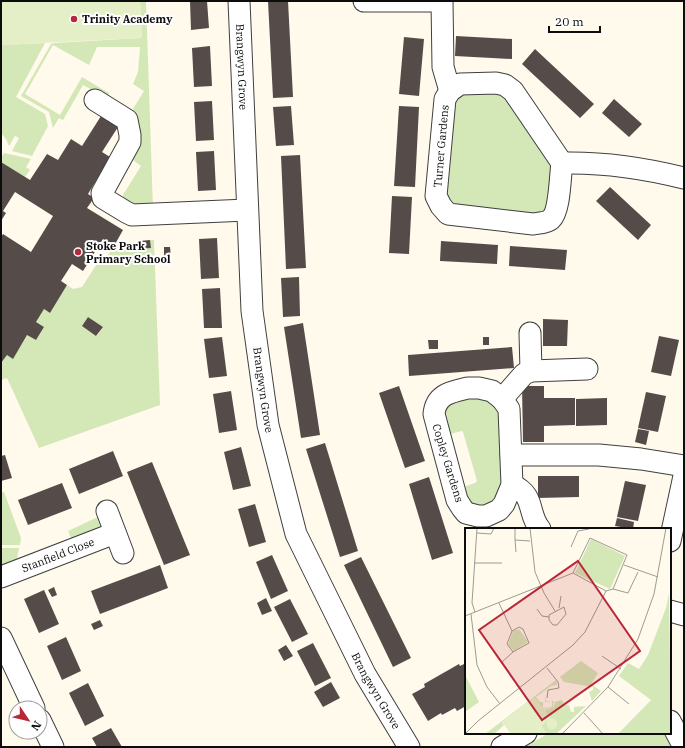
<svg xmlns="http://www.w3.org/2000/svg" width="685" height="748" font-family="'IBM Plex Serif',serif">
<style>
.green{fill:#d3e8b6;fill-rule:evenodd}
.pitch{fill:#e4efc8}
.building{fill:#554c49}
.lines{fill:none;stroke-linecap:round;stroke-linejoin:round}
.minor-casing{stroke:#3f3f3f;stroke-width:23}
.minor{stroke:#fff;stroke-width:21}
.poi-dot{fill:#ba2637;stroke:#fff;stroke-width:1.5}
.labels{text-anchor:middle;stroke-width:4;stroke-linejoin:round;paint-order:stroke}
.poi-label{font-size:11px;font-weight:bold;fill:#0c0c0c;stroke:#fff;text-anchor:start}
.street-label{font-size:11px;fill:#0c0c0c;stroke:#fff}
.inset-road{fill:none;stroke:#9e9b92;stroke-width:1}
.view{fill:#ba2637;fill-opacity:0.15;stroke:#ba2637;stroke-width:2}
.inset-edge{fill:none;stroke:#0c0c0c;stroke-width:2}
</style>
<rect width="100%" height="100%" fill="#fffaeb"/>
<path class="green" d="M140,1H146L153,209L138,210L123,198V195L141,166L129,157L134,126L133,109L144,91L133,84L138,72L140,47H97L89,65L53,45L25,94L60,115L82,77L109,93L108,96H104L83,85L63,120L59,118L53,128L49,112L21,96L51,44L54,43L142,38Z
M45,43L16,97L45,114L48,126L32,156L12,151L19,138L15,136L9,146L6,139L1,133V45Z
M503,92L557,167L552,199L542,214L462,211L445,200L448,107L460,93Z
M4,153L31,159L26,167L30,170L25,177L1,162V158Z
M150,240H154L160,405L39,448L7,378L1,380V363L7,355L13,358L27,335L36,340L44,327L36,322L44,309L50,313L67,285L73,289L82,287L102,256L103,263L115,244L130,250L151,248ZM88,317L103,327L97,336L82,326Z
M473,399H481L492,403L499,415L502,484L500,495L488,508L472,505L466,497L463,487L475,483L477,481L463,432L462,431L446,435L443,411L451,402Z
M4,492L21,538L20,545H1V493Z
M102,515V525L100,528L73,543L68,531Z
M1,548H19L16,565L1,570Z
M549,733H663L671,747H525Z"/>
<path class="pitch" d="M1,1H140L142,38L1,45Z"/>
<path class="building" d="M190,1H207L209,28L191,30Z
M268,1H288L293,97L273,98Z
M456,36L512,39V59L455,56Z
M404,37L424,39L419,96L399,94Z
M210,46L212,86L194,87L192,48Z
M535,49L594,104L580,118L522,64Z
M614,99L642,124L629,137L602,113Z
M212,101L214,140L196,141L194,102Z
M291,106L294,145L276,146L273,107Z
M399,106L419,107L415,187L394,186Z
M101,116L118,127L102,152L110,157L88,194L94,198L87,208L123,230L114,246L103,239L83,271L72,264L61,281L67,285L50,313L44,309L36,322L44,327L36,340L27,335L13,359L7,355L1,363V237L3,234L31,252L53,216L15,192L3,211L6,213L1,221V162L30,180L47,154L58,160L71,139L82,146Z
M214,151L216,190L198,191L196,152Z
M300,155L306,268L286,269L281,156Z
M610,187L651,225L638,240L596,201Z
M392,196L412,197L409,254L389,253Z
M217,238L219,278L201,279L199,239Z
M150,240L151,248L140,249L139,241Z
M441,241L498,245L497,264L440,261Z
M510,246L567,250L565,270L509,266Z
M164,247H170L171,257H164Z
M299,277L300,316L283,317L281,278Z
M220,288L222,328H204L202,289Z
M88,317L103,327L96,336L82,326Z
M543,319L568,320L567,346H543Z
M303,323L320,435L301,438L284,327Z
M659,336L679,340L671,376L651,372Z
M222,337L227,376L209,378L204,339Z
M483,337H489V345H483Z
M428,340H438V349H429Z
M512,347L514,368L409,376L408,355Z
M399,386L425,461L405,468L379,393Z
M522,386H544V398H575V425L544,426V442H523Z
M231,391L237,430L219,433L213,394Z
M646,392L666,396L658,432L638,428Z
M607,398V425L576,426V399Z
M638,429L649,431L646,445L635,442Z
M325,443L358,551L340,557L306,449Z
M241,447L251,486L233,490L224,452Z
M113,451L123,476L79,494L69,469Z
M5,455L12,478L1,481V456Z
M152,462L190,555L164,565L127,472Z
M538,476H579V497L538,498Z
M429,477L453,553L432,560L409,484Z
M625,481L646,485L638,521L617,517Z
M62,483L72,508L28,525L18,500Z
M255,504L266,542L249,547L238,509Z
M617,518L634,522L633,529L615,526Z
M272,555L288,591L271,599L256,562Z
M361,557L411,658L393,667L344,565Z
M160,565L168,588L100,614L91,591Z
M54,587L57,595L52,597L48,590Z
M44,590L59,624L39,633L24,599Z
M266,598L272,611L262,615L257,603Z
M290,599L308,634L292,642L274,607Z
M100,620L103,626L94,630L91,624Z
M66,637L81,671L62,680L47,646Z
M313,643L331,678L315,686L297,651Z
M286,645L293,656L284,661L278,650Z
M466,663V701L464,703L466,706L457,711L455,708L442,715L441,713L428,721L412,694L425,687L424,684L459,664L460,666Z
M331,682L340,698L323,707L314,692Z
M88,683L104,716L85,726L69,693Z
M111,728L122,747H97L92,738Z"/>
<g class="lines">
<defs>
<g id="minor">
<path id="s1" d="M239,1L252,311L268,425L296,534L365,674L409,747"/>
<path d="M364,1H431"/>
<path d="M442,1L443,67L450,91"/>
<path d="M496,83L505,85L513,91L562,163C560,176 560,211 551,219C547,223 538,223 533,224L448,214L441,206L436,196L445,99L450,91L460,84Z"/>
<path d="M95,100L127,120L130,135V142L102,193L103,198L126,212L132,215L247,210"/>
<path d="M562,163C603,162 644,168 684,178"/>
<path d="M530,333L531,371"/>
<path d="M468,388H479L492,391L502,399L509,409L512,485L504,504L499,510L486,516H478L466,513L462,508L457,500L434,414C436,394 451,392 468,388Z"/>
<path d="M502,399L524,374L531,371L587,369"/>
<path d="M511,455H599L641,459L684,466"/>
<path d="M512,485C536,495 527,514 540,529"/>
<path d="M107,511L123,553"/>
<path d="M670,541L684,476"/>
<path id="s2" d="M1,577L115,533"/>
<path d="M670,611L684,615"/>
<path d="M1,638L34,708"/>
<path d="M40,720L53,747"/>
<path d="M670,721L684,747"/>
<path d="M502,747L526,733"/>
</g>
</defs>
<use href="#minor" class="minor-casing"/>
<use href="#minor" class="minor"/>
</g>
<g class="poi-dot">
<circle cx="74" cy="19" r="4"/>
<circle cx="78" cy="252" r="4"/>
</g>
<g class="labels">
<g class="poi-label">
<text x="82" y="23">Trinity Academy</text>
<text x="86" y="250">Stoke Park<tspan x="86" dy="13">Primary School</tspan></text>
</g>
<g class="street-label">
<text dy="4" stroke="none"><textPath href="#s1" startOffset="66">Brangwyn Grove</textPath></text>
<text transform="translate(441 146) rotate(-85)" y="4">Turner Gardens</text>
<text dy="4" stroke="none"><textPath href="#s1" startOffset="390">Brangwyn Grove</textPath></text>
<text transform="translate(448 463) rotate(73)" y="4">Copley Gardens</text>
<text dy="4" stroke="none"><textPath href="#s2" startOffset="61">Stanfield Close</textPath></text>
<text dy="4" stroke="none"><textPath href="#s1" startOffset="714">Brangwyn Grove</textPath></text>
</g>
</g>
<g transform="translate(465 528)">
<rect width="206" height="206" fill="#fffaeb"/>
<path d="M126,11L160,28L145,61L110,45ZM204,65L206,206H153L186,172L154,148L163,135L174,141L183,127L201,80ZM54,101L63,114L49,123L43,117L48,103ZM116,133L133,145L126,156L136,163L127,173L124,164L128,162V159L99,154L95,149ZM1,149L14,174L0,184V152ZM91,152L92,157L86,158L71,169L75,174H78V180L87,179V173L80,174V169L81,173H89L88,175V181L90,174L97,172L99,177H104L106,184H109V179L121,178L91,206H82L76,198L85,190L79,182L86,180L78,181L69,170L37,195L39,197L29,206H20Z" fill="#d3e8b6"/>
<path d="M69,169L86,190L76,198L82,206H46L37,194ZM81.5 196a5.5 5.5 0 1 1 11 0a5.5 5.5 0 1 1-11 0Z" fill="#e4efc8"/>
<path class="inset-road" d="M50,0V12L65,13M65,0L70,44L79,65L90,83M12,5L26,6L29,0M50,12L51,24M106,19L113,3L124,1M9,35H37M159,37L193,49M108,45L141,63L148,61L162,27L125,10M108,45L125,10M148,61L163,65L173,44M34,75L47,103M99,79L101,86L92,97H88L84,92V87ZM94,80L96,68M72,81L77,88L84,89M10,84L7,75L12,0M6,86L12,137L22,159L35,176M0,88L108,45M54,99L58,101L64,115L48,124L42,116L47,103ZM137,128L156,141M44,144L37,134L48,124M143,159L164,176M82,170L83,162L94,160L93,154L82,140M119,185L138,206M0,206L13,193L108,117L120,104L141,63M97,206L143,159L173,111L189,66L201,0"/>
<path class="view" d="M113,33L175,123L77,192L14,102Z"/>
<rect width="206" height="206" class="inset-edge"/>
</g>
<rect width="685" height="748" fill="none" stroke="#0c0c0c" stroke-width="4"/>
<g transform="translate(28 720) rotate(125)"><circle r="19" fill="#ffffff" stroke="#9e9e9e"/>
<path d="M0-3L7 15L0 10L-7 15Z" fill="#ba2637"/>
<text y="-6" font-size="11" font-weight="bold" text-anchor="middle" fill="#0c0c0c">N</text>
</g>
<path d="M549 26v6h51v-6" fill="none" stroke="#0c0c0c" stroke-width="2"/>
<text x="555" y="26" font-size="12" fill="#0c0c0c" stroke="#ffffff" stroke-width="3" paint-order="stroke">20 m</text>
</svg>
